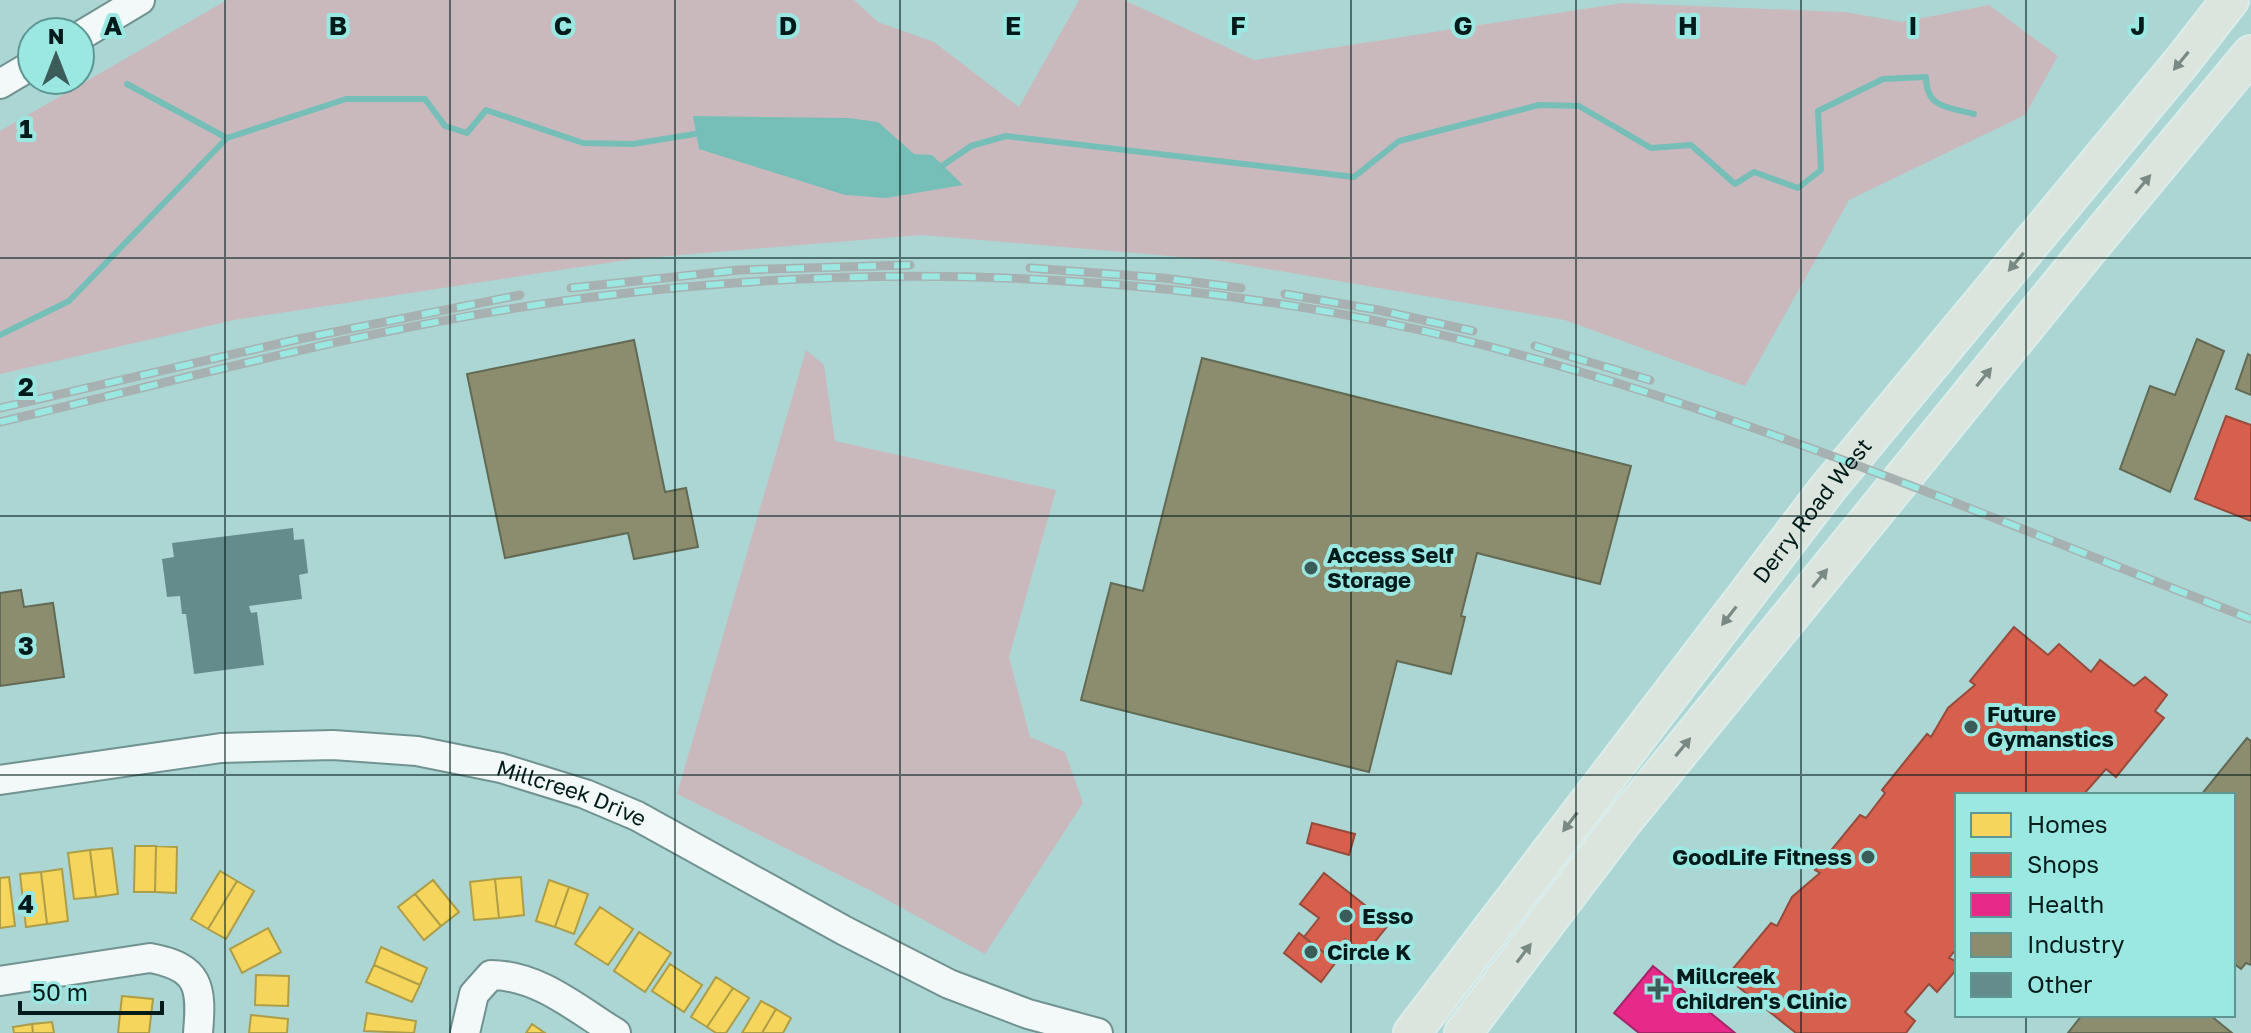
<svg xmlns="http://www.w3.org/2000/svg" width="2251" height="1033" font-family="'Golos Text',sans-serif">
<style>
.green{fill:#c9b9bd}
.water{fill:#76beb8}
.homes{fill:#f6d55c;stroke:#ac9d48;stroke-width:2}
.shops{fill:#d6604d;stroke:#964b3d;stroke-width:2}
.health{fill:#e7298a;stroke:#a22568;stroke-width:2}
.industry{fill:#8c8c6e;stroke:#626a54;stroke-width:2}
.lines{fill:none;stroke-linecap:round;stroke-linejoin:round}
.stream{stroke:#76beb8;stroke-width:6}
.building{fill:#658c8d}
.minor-casing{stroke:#709290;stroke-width:32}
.major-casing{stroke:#daedeb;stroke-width:40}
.minor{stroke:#f3f9f8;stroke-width:28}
.major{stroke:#dce5dd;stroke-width:36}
.rail-casing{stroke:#a7b1b1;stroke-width:9}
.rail{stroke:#9be8e2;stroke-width:6;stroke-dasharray:18;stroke-linecap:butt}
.oneway{fill:#798a85}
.grid{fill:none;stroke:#001b19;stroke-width:2;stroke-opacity:0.55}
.poi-dot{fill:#3c5c5a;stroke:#9be8e2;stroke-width:3}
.labels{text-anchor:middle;stroke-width:8;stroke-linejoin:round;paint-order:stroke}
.street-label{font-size:22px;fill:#001b19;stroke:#9be8e2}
.poi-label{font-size:22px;font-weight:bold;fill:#001b19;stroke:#9be8e2;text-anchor:start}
.grid-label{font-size:26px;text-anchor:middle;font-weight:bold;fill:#001b19;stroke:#9be8e2;stroke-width:8;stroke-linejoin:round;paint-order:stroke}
</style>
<rect width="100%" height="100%" fill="#acd6d3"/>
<path class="green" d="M227,0H854L878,22L934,42L1019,107L1079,0H1124L1254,60L1622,3L1845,12L1902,22L1989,5L2058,56L2025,115L1849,200L1745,386L1565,320L1216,260L922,235L633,259L234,320L0,374V131Z
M806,350L824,365L835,441L1056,490L1009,657L1030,737L1065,752L1083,803L985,954L875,893L677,794Z"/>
<path class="water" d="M693,116L848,118L878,122L914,154L932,155L963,185L886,198L845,195L699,149Z"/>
<path class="homes" d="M135,846H156L155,892H134Z
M156,846L177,847L176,893L155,892Z
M112,848L118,894L96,897L90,850Z
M90,850L96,897L74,899L68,853Z
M62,869L68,921L47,924L41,872Z
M220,871L237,881L208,929L191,919Z
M41,872L47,924L26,927L20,874Z
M9,877L15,926L0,928V878Z
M521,877L524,915L499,918L495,879Z
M495,879L499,918L474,920L470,882Z
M433,880L459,912L441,926L415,894Z
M549,880L569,887L555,927L536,921Z
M237,881L254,891L226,939L208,929Z
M569,887L588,894L574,934L555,927Z
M415,894L441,926L424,940L398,907Z
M600,907L633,929L608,965L575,944Z
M268,928L281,952L242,973L230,949Z
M639,932L671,953L645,992L614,971Z
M381,947L427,968L420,985L374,965Z
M670,964L702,985L684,1012L652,991Z
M374,965L420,985L412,1002L366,982Z
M256,975L289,976L288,1006L255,1005Z
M716,977L733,988L707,1027L691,1017Z
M733,988L749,998L726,1033H716L707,1027Z
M122,996L153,999L149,1033H118Z
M761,1001L776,1009L762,1033H742Z
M776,1009L791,1018L783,1033H762Z
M367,1013L416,1021L414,1033L364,1031Z
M251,1015L288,1019L287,1033H249Z
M52,1022L54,1033H33L32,1024Z
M32,1024L33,1033H14L13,1027Z
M532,1024L545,1033H526Z"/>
<path class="shops" d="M2226,416L2251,425V521L2195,499Z
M2014,627L2048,655L2059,644L2091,672L2100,660L2134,686L2145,677L2167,695L2155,711L2164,718L2116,777L2106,769L2083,795H1957V948L1949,958L1957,962V969L1937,992L1929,984L1905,1012L1915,1021L1906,1033H1796L1726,977L1771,923L1777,926L1792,897L1820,873L1815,870L1860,815L1866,818L1885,793L1882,790L1927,734L1931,737L1948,708L1975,685L1970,681Z
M1312,823L1355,834L1349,855L1307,843Z
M1324,873L1389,924L1365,954L1345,939L1330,957L1304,937L1319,918L1300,904Z
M1299,933L1336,962L1321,982L1284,953Z"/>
<path class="health" d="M1653,966L1735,1033H1639L1614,1013Z"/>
<path class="industry" d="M2197,339L2224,351L2170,492L2120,469L2150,386L2175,395Z
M634,340L665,492L686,488L698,547L634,559L628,533L505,558L467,374Z
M2248,354L2251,356V395L2236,389Z
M1202,358L1631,466L1600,584L1477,553L1461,616L1465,617L1451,674L1397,661L1369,772L1081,700L1111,583L1143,591Z
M21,590L24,607L53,603L64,677L0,686V593Z
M2247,738L2251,741V965L2246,963L2241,969L2233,963V795H2201Z
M2082,1015H2210L2232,1033H2068Z"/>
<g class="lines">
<path class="stream" d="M127,84L227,138
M939,168L971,146L1006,136L1354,177L1399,141L1539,105L1579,106L1651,148L1691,145L1735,184L1754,172L1798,188L1821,170L1818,111L1883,79L1926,77C1926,109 1949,107 1974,114
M0,335L69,301L227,138L346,99H425L445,126L467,133L486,110L583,143L633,144L701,133"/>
</g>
<path class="building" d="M293,528L294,540L304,539L308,573L299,575L302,599L249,606L251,613L257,612L264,665L194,674L186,614H182L180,596L167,597L162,559L174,557L172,543Z"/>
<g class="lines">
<defs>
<g id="minor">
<path d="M80,36L140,0"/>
<path d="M0,84L32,65"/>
<path id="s1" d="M0,780L221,748L333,745L417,751L501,768L585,794L637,816L845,931L949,984L1028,1014L1098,1033"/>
<path d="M0,981L150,958C200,967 202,987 198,1033"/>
<path d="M465,1033L474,994L491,975C538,975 577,1009 616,1033"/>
</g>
<g id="major">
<path id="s2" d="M1412,1033L1828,488L2184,59L2230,0"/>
<path d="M1463,1033L1622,823L2093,244L2251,54"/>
</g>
</defs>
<use href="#minor" class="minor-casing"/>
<use href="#major" class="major-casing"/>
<use href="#minor" class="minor"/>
<use href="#major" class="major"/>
<defs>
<path id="rail" d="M1030,268L1163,278L1241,288
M571,288L739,270L910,265
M1285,294L1378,310L1473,331
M1535,346L1650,380
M0,408L299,339L520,295
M0,422C196,376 392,322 593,297C899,258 1219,273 1517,354C1768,422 2009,525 2251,619"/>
</defs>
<use href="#rail" class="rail-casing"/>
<use href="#rail" class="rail"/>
</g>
<defs><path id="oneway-solid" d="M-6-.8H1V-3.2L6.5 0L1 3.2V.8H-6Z" transform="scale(2)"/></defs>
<g class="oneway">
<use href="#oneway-solid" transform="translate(2181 61) rotate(129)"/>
<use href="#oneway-solid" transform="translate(2143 184) rotate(-50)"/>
<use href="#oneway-solid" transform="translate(2016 262) rotate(130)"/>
<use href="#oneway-solid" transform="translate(1984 377) rotate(-51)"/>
<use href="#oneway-solid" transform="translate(1820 578) rotate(-51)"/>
<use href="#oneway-solid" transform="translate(1729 616) rotate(128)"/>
<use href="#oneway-solid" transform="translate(1683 747) rotate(-51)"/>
<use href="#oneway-solid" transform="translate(1570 822) rotate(127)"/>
<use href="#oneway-solid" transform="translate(1524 953) rotate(-53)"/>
</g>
<path class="grid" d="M225,0V1033M450,0V1033M675,0V1033M900,0V1033M1126,0V1033M1351,0V1033M1576,0V1033M1801,0V1033M2026,0V795M0,258H2251M0,516H2251M0,775H2251M2026,1015V1033"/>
<g class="poi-dot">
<circle cx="1311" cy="568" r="8"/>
<circle cx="1971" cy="727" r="8"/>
<circle cx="1868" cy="857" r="8"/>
<circle cx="1346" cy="916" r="8"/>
<circle cx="1311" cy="952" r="8"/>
<path d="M1654 977h8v8h8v8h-8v8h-8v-8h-8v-8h8z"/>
</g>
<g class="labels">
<g class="street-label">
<text dy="8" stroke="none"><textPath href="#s2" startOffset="658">Derry Road West</textPath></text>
<text dy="8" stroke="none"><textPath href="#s1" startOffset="580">Millcreek Drive</textPath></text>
</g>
<g class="poi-label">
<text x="1327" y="563">Access Self<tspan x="1327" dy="25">Storage</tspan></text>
<text x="1987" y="722">Future<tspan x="1987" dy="25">Gymanstics</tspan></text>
<text x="1852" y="865" text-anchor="end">GoodLife Fitness</text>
<text x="1362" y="924">Esso</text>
<text x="1327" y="960">Circle K</text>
<text x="1676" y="984">Millcreek<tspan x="1676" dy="25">children's Clinic</tspan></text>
</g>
</g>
<g class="grid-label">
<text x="113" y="35">A</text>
<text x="338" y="35">B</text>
<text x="563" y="35">C</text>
<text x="788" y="35">D</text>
<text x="1013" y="35">E</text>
<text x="1238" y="35">F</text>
<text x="1463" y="35">G</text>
<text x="1688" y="35">H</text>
<text x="1913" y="35">I</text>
<text x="2138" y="35">J</text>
<text x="26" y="138">1</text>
<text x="26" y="396">2</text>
<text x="26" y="655">3</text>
<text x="26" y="913">4</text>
</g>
<rect x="1955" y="793" width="280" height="224" fill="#9be8e2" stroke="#5d9692" stroke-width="2"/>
<rect x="1971" y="813" width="40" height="24" fill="#f6d55c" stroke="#5d9692" stroke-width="2"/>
<text x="2027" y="833" font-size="24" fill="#001b19">Homes</text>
<rect x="1971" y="853" width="40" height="24" fill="#d6604d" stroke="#5d9692" stroke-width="2"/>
<text x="2027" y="873" font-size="24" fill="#001b19">Shops</text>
<rect x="1971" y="893" width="40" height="24" fill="#e7298a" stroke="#5d9692" stroke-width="2"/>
<text x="2027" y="913" font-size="24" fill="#001b19">Health</text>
<rect x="1971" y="933" width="40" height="24" fill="#8c8c6e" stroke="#5d9692" stroke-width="2"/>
<text x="2027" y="953" font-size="24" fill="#001b19">Industry</text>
<rect x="1971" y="973" width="40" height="24" fill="#658c8d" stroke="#5d9692" stroke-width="2"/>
<text x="2027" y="993" font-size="24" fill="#001b19">Other</text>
<g transform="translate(56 56)"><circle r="38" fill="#9be8e2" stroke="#5d9692" stroke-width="2"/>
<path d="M0-6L14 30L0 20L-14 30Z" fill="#3c5c5a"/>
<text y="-12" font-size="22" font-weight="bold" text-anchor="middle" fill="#001b19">N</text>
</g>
<path d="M20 1001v12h142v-12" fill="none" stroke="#001b19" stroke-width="4"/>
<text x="32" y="1001" font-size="24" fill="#001b19" stroke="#9be8e2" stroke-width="6" paint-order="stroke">50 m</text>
</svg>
